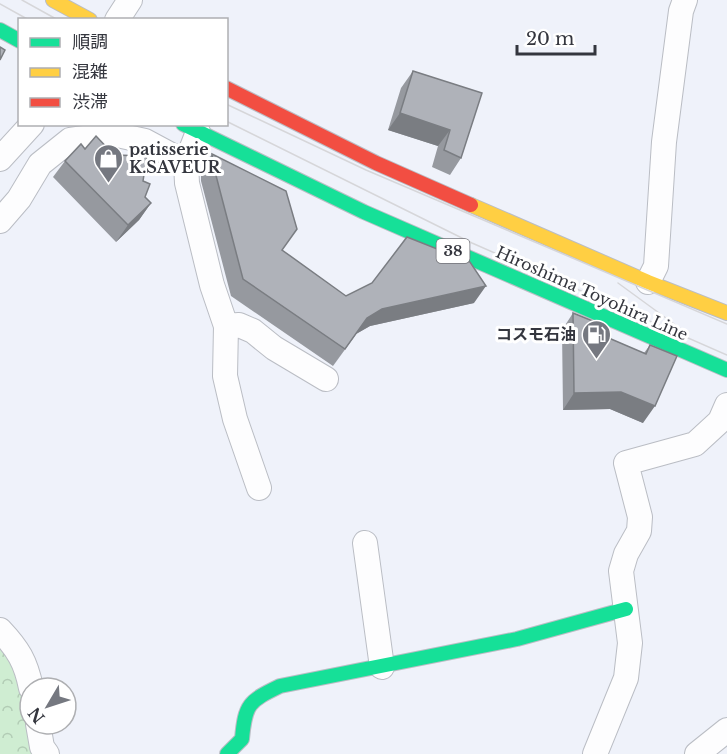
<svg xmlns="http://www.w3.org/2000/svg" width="727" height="754" font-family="'Libre Baskerville','Noto Sans JP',serif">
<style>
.forest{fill:url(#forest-crowns)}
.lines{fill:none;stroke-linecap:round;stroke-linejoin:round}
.street-casing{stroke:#babdc4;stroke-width:26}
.fast-casing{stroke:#babdc4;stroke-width:16}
.slow-casing{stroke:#babdc4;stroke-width:16}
.jam-casing{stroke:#babdc4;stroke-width:16}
.street{stroke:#fdfdfe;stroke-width:24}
.fast{stroke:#16e098;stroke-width:14}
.slow{stroke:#ffcf43;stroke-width:14}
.jam{stroke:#f24e42;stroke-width:14}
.tram{stroke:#d6d6d9;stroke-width:1.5}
.wall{fill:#96999f}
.shaded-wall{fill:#7a7d82}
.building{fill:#afb2b9;stroke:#7a7d82;stroke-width:1.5}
.labels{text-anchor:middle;stroke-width:6;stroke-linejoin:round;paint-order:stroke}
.shield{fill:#fff;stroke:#717278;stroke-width:1.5}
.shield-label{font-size:15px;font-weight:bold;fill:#34363e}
.poi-label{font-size:16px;font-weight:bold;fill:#34363e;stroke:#fff;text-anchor:start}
.street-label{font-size:16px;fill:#34363e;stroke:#fff}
</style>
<defs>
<pattern id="forest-crowns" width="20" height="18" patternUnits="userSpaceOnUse" patternTransform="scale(1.5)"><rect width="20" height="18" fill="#cfedd2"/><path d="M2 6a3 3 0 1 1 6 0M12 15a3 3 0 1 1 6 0" fill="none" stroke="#b2ccb5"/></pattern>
</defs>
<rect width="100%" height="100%" fill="#eff2fa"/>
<path class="forest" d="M0,645L15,667L33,754H0Z"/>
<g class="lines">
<defs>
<path id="street" d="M117,20L130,0
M198,132L186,163L187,183L212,285L226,326L225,376L235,419L259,488
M0,159L32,124
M0,221L19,199L40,164L70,140L113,134L145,141L186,163
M648,282L656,266L664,142L681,11L685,0
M226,326L239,325L253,331L274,348L326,379
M365,543L382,667
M0,630C18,649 26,662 31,688
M38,724L42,747L47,754
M595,754L626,678L630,643L621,571L626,554L639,531L640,517L626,463L695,444L720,421L727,405
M697,754L727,730"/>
<path id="fast" d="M0,30L20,41
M183,124L364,212L727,370
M227,754L242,739C245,704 249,701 280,686L517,639L626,609"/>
<path id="slow" d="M53,0L90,20
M471,205L648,282L727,313"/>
<path id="jam" d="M226,88L376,163L471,205"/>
</defs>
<use href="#street" class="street-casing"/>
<use href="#fast" class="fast-casing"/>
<use href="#slow" class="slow-casing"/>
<use href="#jam" class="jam-casing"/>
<use href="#street" class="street"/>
<use href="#fast" class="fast"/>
<use href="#slow" class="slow"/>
<use href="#jam" class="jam"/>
<path class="tram" d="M22,0L58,20
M0,4L29,20
M226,104L366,170L727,324
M226,121L472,243L727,355
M618,283L681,329"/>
</g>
<path class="wall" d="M413,71L482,93L461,158L450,175L432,167L438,146L388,130L401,88Z
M85,149L114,155L143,181L145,197L151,203L139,220L116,242L53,177L65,161Z
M212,154L282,250L346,296L474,303L370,326L356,334L333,366L231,296L201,181V171Z
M573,313L604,336L644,353L650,345L643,423L610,409L563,410L562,330Z"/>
<path class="shaded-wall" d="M400,113L450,130L438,146L388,130Z
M151,203L139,220L116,242L128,225Z
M486,286L474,303L370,326L356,334L333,366L367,318L382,309Z
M621,392L655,406L643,423L610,409L563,410L574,393Z"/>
<path class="building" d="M0,47L5,50L0,60Z
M413,71L482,93L461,158L444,150L450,130L400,113Z
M96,136L114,155L147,156L143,181L150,184L145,197L151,203L128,225L65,161L81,144L85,149Z
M212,154L286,191L297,229L282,250L346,296L372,283L407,237L470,262L486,286L382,309L367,318L345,349L243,279L213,164Z
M573,313L605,326L604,336L646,354L650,345L677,356L655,406L621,392L574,393Z"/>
<defs>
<symbol id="shop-pin" viewBox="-11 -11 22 30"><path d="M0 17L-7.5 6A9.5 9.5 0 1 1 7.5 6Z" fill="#757880" stroke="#fff"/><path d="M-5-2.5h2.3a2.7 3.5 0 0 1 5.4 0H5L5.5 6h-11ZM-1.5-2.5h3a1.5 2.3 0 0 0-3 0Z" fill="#fff"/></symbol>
<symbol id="fuel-pin" viewBox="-11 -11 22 30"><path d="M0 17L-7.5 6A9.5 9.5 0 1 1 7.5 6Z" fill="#757880" stroke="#fff"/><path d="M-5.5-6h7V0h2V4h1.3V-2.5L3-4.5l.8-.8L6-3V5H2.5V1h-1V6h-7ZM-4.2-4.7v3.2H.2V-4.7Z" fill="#fff"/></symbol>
</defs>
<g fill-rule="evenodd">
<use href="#shop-pin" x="92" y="142" width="33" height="45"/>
<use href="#fuel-pin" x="580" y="318" width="33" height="45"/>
</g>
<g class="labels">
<rect class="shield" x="436.5" y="239" width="33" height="24" rx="4.5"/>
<g class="shield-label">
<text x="453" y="256">38</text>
</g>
<g class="poi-label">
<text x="129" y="155">patisserie<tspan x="129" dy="18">K.SAVEUR</tspan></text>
<text x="576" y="340" text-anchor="end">コスモ石油</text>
</g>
<g class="street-label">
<text transform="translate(592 293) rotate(24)" y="6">Hiroshima Toyohira Line</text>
</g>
</g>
<rect x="18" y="18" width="210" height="108" fill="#ffffff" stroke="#aeafb2" stroke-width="1.5"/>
<rect x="30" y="38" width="30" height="9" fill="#16e098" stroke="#aeafb2" stroke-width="1.5"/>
<text x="72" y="48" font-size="18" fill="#34363e">順調</text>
<rect x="30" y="68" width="30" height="9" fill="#ffcf43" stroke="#aeafb2" stroke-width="1.5"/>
<text x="72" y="78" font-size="18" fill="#34363e">混雑</text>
<rect x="30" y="98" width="30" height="9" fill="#f24e42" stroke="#aeafb2" stroke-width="1.5"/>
<text x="72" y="108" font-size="18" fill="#34363e">渋滞</text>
<g transform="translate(48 706) rotate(231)"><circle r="28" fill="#ffffff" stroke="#aeafb2" stroke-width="1.5"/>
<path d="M0-4.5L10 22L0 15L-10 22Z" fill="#757880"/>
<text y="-9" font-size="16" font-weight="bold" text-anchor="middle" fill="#34363e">N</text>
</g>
<path d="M517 45v9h78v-9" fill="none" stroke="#34363e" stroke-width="3"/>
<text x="526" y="45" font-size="18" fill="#34363e" stroke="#ffffff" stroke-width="4.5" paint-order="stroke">20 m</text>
</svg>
